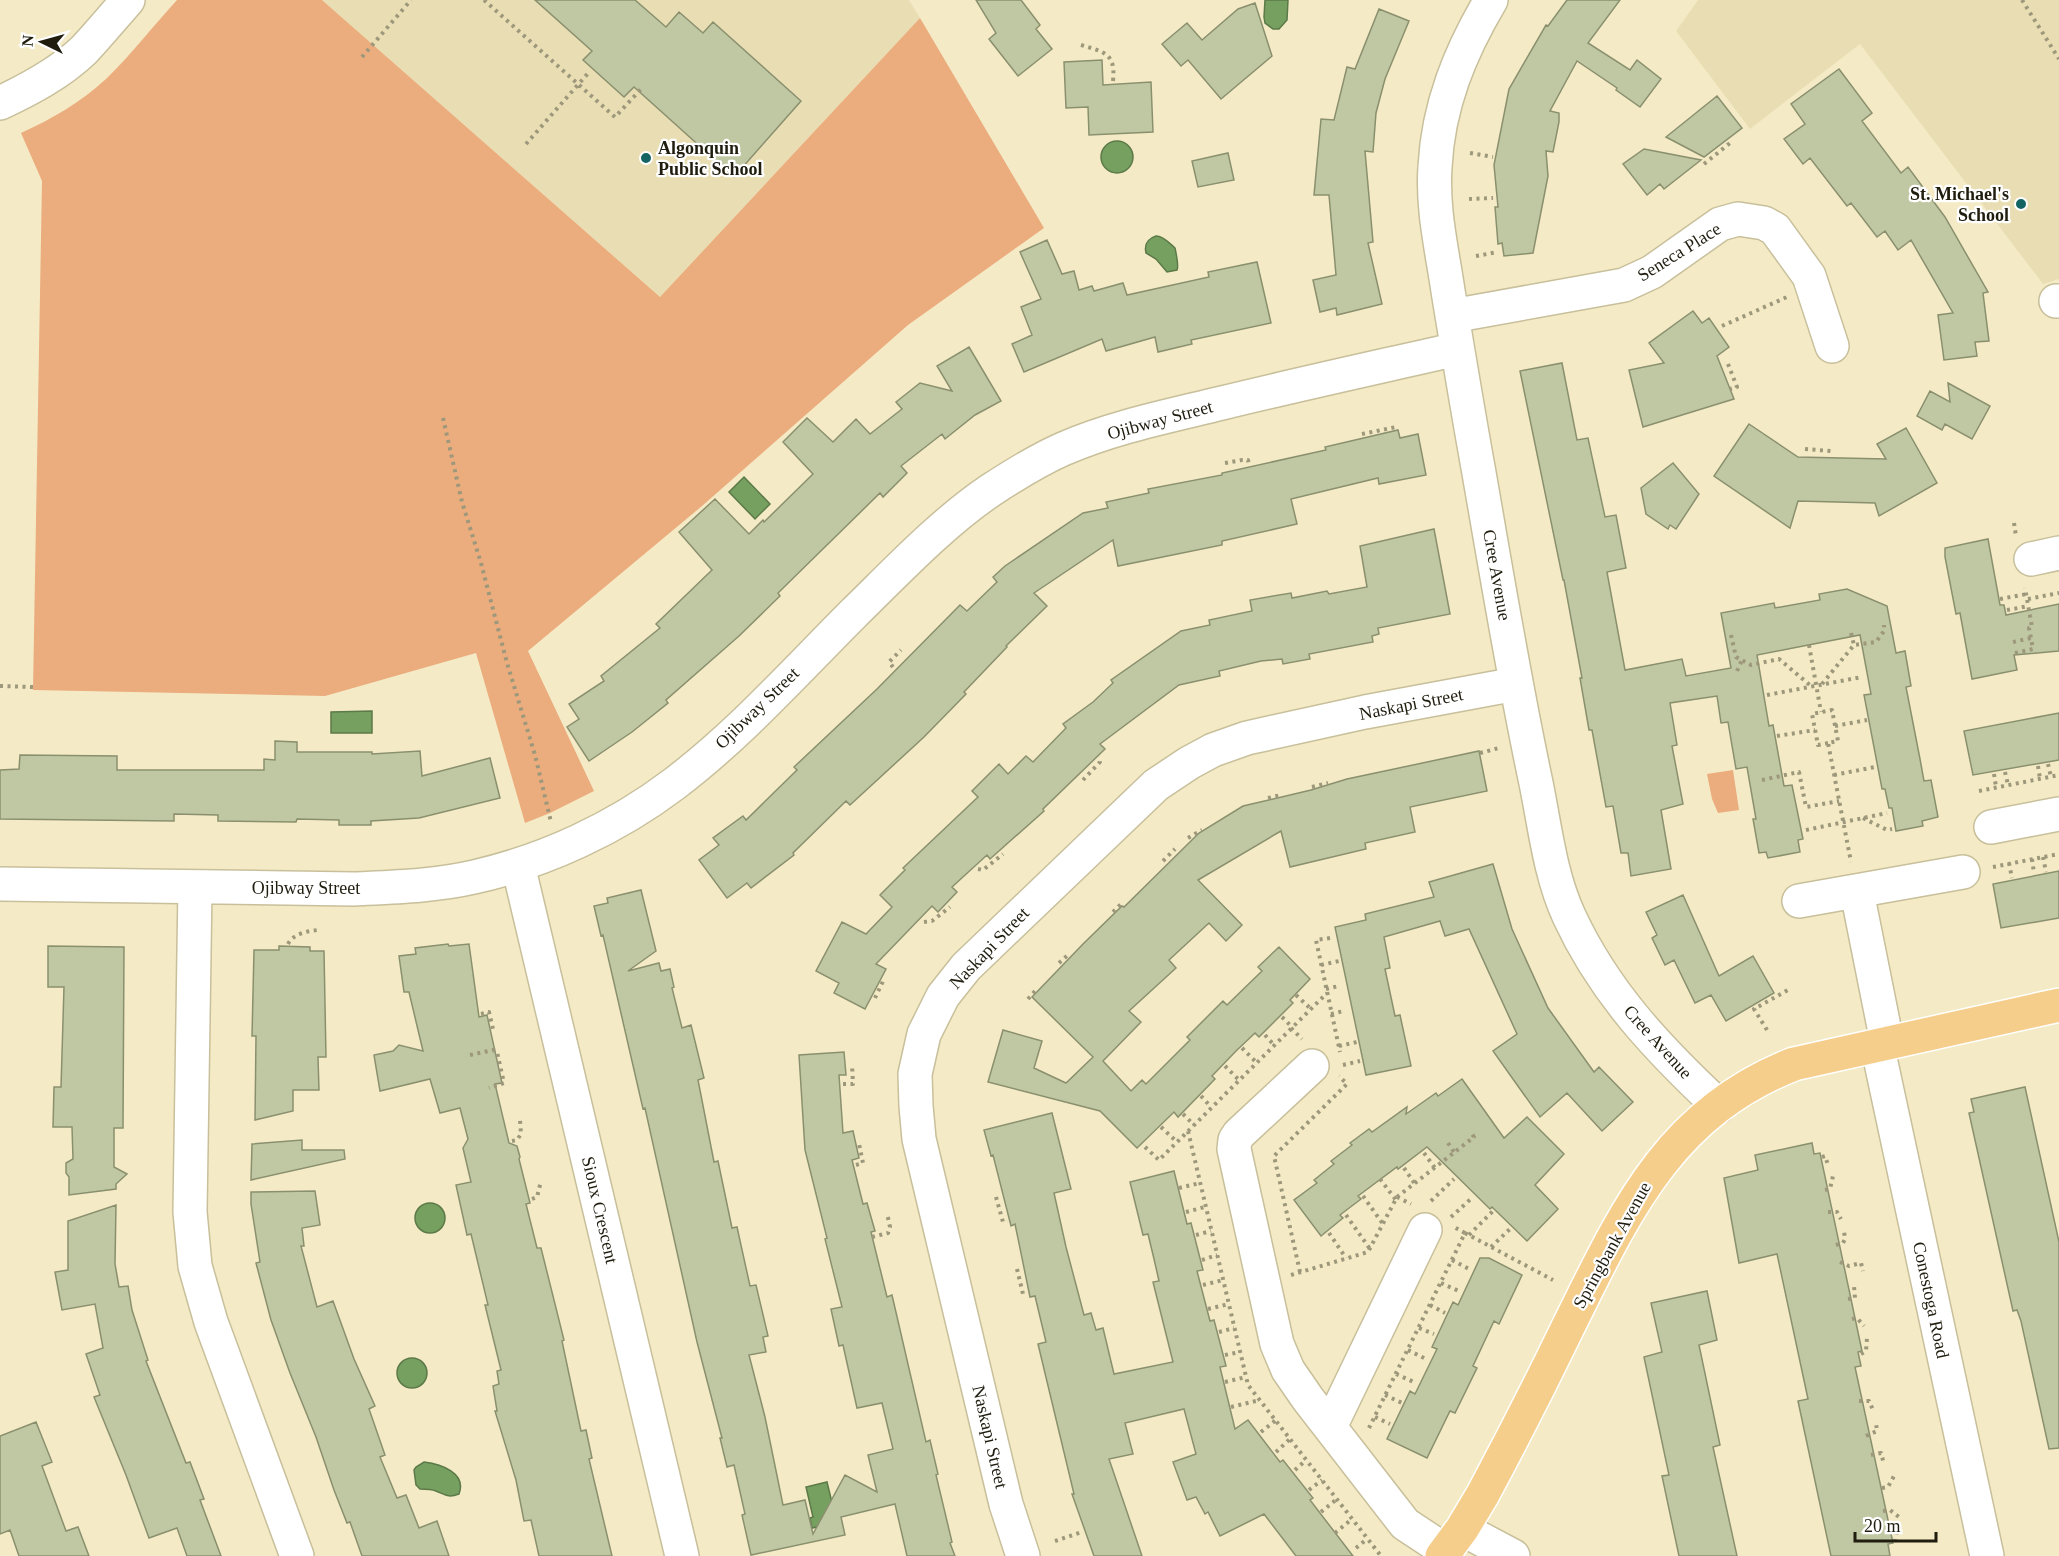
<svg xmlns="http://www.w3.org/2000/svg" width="2059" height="1556" font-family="'Times New Roman',serif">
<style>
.built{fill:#e9deb3}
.green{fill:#ebac7e}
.water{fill:#76a060;stroke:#5c7948;stroke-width:1.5}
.building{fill:#c0c7a3;stroke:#8a906e;stroke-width:1.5}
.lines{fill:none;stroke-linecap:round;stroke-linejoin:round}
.minor-casing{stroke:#c8bf9b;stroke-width:36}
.major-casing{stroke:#fff;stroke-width:36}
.path{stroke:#9d977b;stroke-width:4;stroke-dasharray:3 4.5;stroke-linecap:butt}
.minor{stroke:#fff;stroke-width:33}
.major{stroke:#f6ce8c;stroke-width:33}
.poi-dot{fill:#156464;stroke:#fff;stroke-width:2}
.labels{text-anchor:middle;stroke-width:4.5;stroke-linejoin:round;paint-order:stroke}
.poi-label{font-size:18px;font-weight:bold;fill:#201d0f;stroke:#fff;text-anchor:start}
.street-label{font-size:18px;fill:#201d0f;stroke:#fff}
</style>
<rect width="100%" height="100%" fill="#f4ebc6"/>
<path class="built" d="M322,0H909L920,18L660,297Z
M1698,0H2059V279L2043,284L1860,44L1750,129L1676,31Z"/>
<path class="green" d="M177,0H322L660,297L920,18L1044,228L908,325L702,506L528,651L594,791L550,813L525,823L476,653L325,696L33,690L42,181L21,133C52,119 81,102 106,79C131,55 153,26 177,0Z
M1733,770L1739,810L1718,813L1712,799L1707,774Z"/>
<path class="water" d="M1265,0H1288L1287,20L1279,29H1273L1265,23L1264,17Z
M1101 157a16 16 0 1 1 32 0a16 16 0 1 1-32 0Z
M1156,236C1164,236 1170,244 1175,248C1176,253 1179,266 1177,270L1167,272L1156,259L1146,253C1144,244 1147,239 1156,236Z
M744,477L770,504L755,519L729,492Z
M372,711V733H331V712Z
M415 1218a15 15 0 1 1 30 0a15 15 0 1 1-30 0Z
M397 1373a15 15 0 1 1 30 0a15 15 0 1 1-30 0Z
M424,1462C441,1464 467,1473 459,1494C448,1498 446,1495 436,1491C431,1489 425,1489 420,1489L416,1485L414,1470L416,1467Z
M827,1482L837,1523L812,1528L810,1518L813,1517L806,1487Z"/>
<path class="building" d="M535,0H635L666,27L679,12L703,33L713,22L801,101L734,177L634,87L624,97L583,60L592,51Z
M976,0H1021L1040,25L1036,29L1052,49L1018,76L989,39L996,33Z
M1567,0H1620L1588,43L1630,70L1637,60L1661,79L1640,107L1616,90L1617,88L1577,61L1550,111L1559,113V122L1553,152L1546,151L1548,176L1533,253L1504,256L1502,243L1498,244L1495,207H1498L1494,165L1509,89L1546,25L1548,26Z
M1255,3L1272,56L1221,99L1188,60L1181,66L1162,44L1187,23L1202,40L1238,9Z
M1379,9L1409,21L1385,79L1376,113L1373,152L1365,151L1373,242L1368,243L1382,304L1337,315L1336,308L1320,312L1313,280L1336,275L1329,195H1314L1321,119L1334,120L1347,67L1355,69Z
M1102,60L1103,85L1151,82L1153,132L1089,135L1088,107L1066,108L1064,62Z
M1839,69L1872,113L1862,121L1901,173L1908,167L1945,217L1988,292L1983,293L1989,341L1975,342L1977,356L1944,360L1938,315L1953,313L1911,240L1898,250L1885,231L1877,237L1851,203L1847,206L1810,158L1803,164L1784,139L1805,124L1791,104Z
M1717,96L1742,128L1704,157L1666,137Z
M1644,149L1701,160L1664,189L1660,184L1647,195L1623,164Z
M1228,153L1234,180L1198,187L1192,161Z
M1047,240L1062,274L1074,271L1079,290L1092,286L1094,291L1123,283L1127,295L1209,277L1208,272L1257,262L1271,323L1191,340L1192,344L1158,352L1155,337L1106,351L1102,339L1024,372L1012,344L1032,335L1021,307L1041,299L1020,252Z
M1693,311L1702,323L1709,318L1729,347L1717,356L1734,399L1643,427L1629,370L1664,363L1649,343Z
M969,347L1001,401L975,415L945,439L942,434L901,466L907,473L883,497L880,493L778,593L780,596L739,636L666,700L668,703L632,732L589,761L567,727L579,719L569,704L604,681L601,676L660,628L656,624L712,570L679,532L715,499L749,534L763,520L764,522L813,474L783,442L807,418L833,442L856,419L870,434L902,409L896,402L920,383L952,391L937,366Z
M1562,363L1577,440L1588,438L1605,517L1616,515L1626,568L1607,572L1625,670L1682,659L1686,676L1731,668L1721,613L1774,603L1775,608L1820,600L1819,594L1847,589L1887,606L1896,653L1905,651L1911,686L1906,687L1920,759L1924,781L1931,780L1938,817L1922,821L1923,826L1896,831L1892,808H1889L1885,789H1882L1864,695L1871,694L1860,635L1793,648L1757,655L1769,726L1773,725L1784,786L1792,785L1803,839L1798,840L1800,852L1768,858L1766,852L1759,853L1753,819H1756L1747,767L1736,769L1728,722L1721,723L1717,696L1670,703L1677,745L1672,746L1683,804L1661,810L1671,869L1631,876L1628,853H1621L1613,806L1606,807L1592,730H1589L1580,678H1582L1564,580H1563L1520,371Z
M1948,383L1990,406L1972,439L1945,424L1942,430L1917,416L1930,391L1950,402Z
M1749,424L1798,457L1886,459L1877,444L1906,428L1937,483L1879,516L1875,503L1798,501L1790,528L1714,476Z
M1398,430L1400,438L1418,434L1426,475L1379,484L1378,478L1291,499L1297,524L1222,541V545L1118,566L1113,540L1034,593L1047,606L1006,646L1007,647L964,692L966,694L924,737L850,805L846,801L793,853L794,855L751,888L747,883L727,898L699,860L719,845L713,838L743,816L746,820L797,770L794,767L877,689L960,605L967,611L997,582L993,577L1005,566L1083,513L1108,508L1106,502L1149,493L1148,489L1222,475V473L1326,450L1325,447Z
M1673,463L1699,494L1676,529L1670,525L1668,529L1646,514L1641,488Z
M1434,529L1450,614L1378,628L1379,634L1372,636L1373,642L1309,654L1310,659L1283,664L1282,659L1261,661L1219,671L1220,676L1179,685L1100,744L1105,749L1043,809L1044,811L990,859L987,855L952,887L957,892L938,912L932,906L876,964L886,969L865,1009L834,993L839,983L816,971L842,922L866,934L892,907L880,895L905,870L903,868L978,797L972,791L999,764L1008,774L1026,756L1033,762L1066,728L1063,724L1093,702L1113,683L1111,680L1181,631L1210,625L1209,620L1252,611L1250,600L1291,593L1292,598L1327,591L1329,594L1367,587L1360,546Z
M1988,539L2000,605H2004L2006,615L2059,604V651L2014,655L2017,670L1972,679L1960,613L1956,614L1945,557V548Z
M2059,713V760L1973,775L1964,731Z
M275,741L297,742V752H372V754L420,751L422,776L490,758L500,798L419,818L371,821V825H339V820L297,819L296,822L218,821V815L174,814V821L0,819V770L19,769L20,755L117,756V770H264V759L275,760Z
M1479,751L1487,791L1410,807L1415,832L1365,843L1366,849L1290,867L1281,831L1198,880L1242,925L1226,941L1209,923L1169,960L1176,968L1129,1011L1141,1022L1103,1061L1131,1091L1142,1080L1146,1084L1190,1040L1187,1037L1223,1001L1227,1005L1262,971L1258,967L1279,947L1310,979L1290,1000L1293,1003L1259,1037L1255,1033L1236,1051L1212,1076L1215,1079L1178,1117L1174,1112L1137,1148L1100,1111L988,1082L1003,1030L1042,1041L1034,1068L1066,1083L1093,1057L1032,997L1083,944L1122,906L1124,907L1199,833L1243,806L1311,790L1347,779Z
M1493,864L1512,929L1548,1008L1594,1072L1599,1067L1633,1102L1602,1131L1567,1093L1540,1117L1493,1051L1517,1034L1469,929L1445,936L1440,921L1384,937L1390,968L1385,969L1395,1016L1400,1015L1411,1066L1366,1075L1335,927L1366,920L1365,914L1434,897L1429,882Z
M2059,871V918L2001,928L1993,884Z
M641,890L656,951L628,971L659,963L661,971L670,969L674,987L672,988L682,1028L691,1025L704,1078L698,1080L714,1162L718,1161L732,1228L737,1227L750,1286L756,1285L768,1336L763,1337L766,1352L749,1355L765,1417L783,1505L805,1500L813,1534L845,1475L877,1492L868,1455L893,1449L882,1403L857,1408L843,1345L839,1346L831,1309L842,1307L825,1239L827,1238L805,1150L799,1055L844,1052L846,1075H839L843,1133L853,1131L859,1158L852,1160L863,1204L867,1203L875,1231L871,1232L887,1297L892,1295L926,1442L930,1440L938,1474L936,1475L952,1542L950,1543L955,1556H907L895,1504L841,1517L845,1535L751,1555L742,1515L745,1514L734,1465L727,1467L720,1438H722L697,1342L645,1108L643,1109L603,935L601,936L594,906L608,903L607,898Z
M1683,895L1719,976L1753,956L1774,993L1726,1021L1711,995L1695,1003L1674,960L1665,965L1652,938L1657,935L1646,912Z
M448,944L449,946L469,944L479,1017L487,1015L502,1083L495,1084L509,1143L517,1146L520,1157L519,1159L530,1203L526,1204L537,1248H541L564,1340L562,1341L581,1431L586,1430L592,1458L589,1459L612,1556H539L531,1520L524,1521L516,1480L495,1411H497L493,1386L499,1384L497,1371L501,1370L485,1305H488L471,1234L467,1235L456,1185L471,1182L463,1148L468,1139L460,1108L440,1113L430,1079L380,1091L374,1055L393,1051L399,1045L423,1051L409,992H404L399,956L416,954L415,948Z
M48,946L124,947L123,1128H114V1167L127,1174L116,1184V1189L69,1195V1177L66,1173V1163L73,1159L72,1127H53L54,1087H61L64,987H48Z
M279,946L310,947V951H324L326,1057H318L319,1090H293V1111L255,1120L256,1036H252L254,950H279Z
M1462,1079L1504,1138L1527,1117L1564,1154L1535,1185L1558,1209L1527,1241L1492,1207L1490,1209L1427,1147L1398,1169L1397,1167L1358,1196L1361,1199L1340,1215L1343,1218L1321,1236L1294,1200L1317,1183L1314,1180L1334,1164L1331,1161L1352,1145L1350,1143L1369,1129L1372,1132L1407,1107L1406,1114L1436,1093L1438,1096Z
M2025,1087L2059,1242V1448L2049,1449L2021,1321L2017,1310L2013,1311L1969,1113L1974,1112L1971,1099Z
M1052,1113L1071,1189L1054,1193L1066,1247L1084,1315L1091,1313L1096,1330L1103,1328L1114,1374L1173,1362L1153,1282L1159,1281L1154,1259L1148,1234L1143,1235L1130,1182L1174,1171L1187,1224L1191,1223L1203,1270L1197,1271L1210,1321L1214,1320L1226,1366L1220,1367L1235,1429L1248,1420L1280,1462L1283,1460L1313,1498L1310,1500L1353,1556H1296L1264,1514L1220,1536L1208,1512L1205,1514L1196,1497L1187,1500L1173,1462L1196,1454L1184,1409L1125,1423L1133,1454L1109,1459L1142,1556H1094L1072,1494H1074L1038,1344L1046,1342L1035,1296L1030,1297L1015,1224L1011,1226L993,1155L991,1156L984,1130Z
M302,1140V1150H344L345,1159L251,1180L252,1144Z
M1812,1143L1814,1154L1820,1153L1862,1351L1858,1352L1861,1366L1855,1367L1893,1543L1888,1544L1890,1556H1831L1798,1401L1808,1399L1777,1254L1739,1263L1724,1178L1758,1170L1755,1155Z
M315,1191L320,1225L302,1228L304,1246H301L317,1307L333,1301L354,1359L375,1406L369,1409L385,1455L380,1457L397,1498L406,1495L419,1528L437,1521L449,1556H362L350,1522L347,1523L334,1490L316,1437L290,1373L271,1320L256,1263L260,1262L251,1204V1192Z
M116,1205L115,1264L119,1287L128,1286L132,1310L148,1360L146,1361L186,1463L190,1462L204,1499L200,1500L221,1556H187L177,1528L149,1538L126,1475L94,1397L100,1395L86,1354L103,1348L95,1304L62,1310L55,1272L68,1270V1221Z
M1480,1258H1489L1522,1275L1499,1324L1494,1321L1473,1366L1477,1368L1455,1413L1450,1411L1427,1458L1387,1439L1410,1391L1415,1394L1437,1349L1432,1347L1453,1302L1458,1305Z
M1707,1291L1717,1340L1699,1345L1720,1445L1713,1447L1737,1556H1679L1662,1476L1669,1475L1644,1357L1662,1352L1651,1303Z
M36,1422L52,1462L42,1466L66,1531L78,1527L89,1556H19L10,1530L0,1534V1436Z"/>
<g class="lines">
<defs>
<path id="minor" d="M1491,0C1460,52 1438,106 1435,167C1432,209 1442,250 1448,291C1458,352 1468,412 1479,473C1497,576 1514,680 1536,783C1545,827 1550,875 1569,916C1604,992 1658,1049 1719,1106
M0,103C30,89 60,73 84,50C99,34 113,17 128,0
M2056,301H2059
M1452,316L1624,285L1652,272L1720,224L1738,219L1764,223L1775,229L1809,276L1832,346
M2031,559L2059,553
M1991,827L2059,814
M518,865L682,1556
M0,884L354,889C395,887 435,886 474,877C545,861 616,828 674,784C740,734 796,671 854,613C896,572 942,523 991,490C1014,475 1038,460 1063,449C1113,427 1169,416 1222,403C1300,384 1378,367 1457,349
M195,887L190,1212L195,1266L211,1322L297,1556
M1857,892L1887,1042
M1799,901L1963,872
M1877,1044L1987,1556
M1312,1066L1239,1134L1235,1140L1234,1149L1277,1344L1288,1370L1308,1399L1405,1524L1446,1551
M1330,1427L1425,1230
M1462,1529L1513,1556
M1023,1556L1006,1504L919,1139L916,1106L915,1074L924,1034L943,996L966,967L1156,785L1189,763L1213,750L1247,738L1365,712L1516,684"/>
<path id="major" d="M1442,1556L1462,1529L1483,1494C1513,1438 1541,1383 1568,1327C1624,1214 1668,1113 1794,1064L2059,1005"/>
</defs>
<use href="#minor" class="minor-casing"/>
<use href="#major" class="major-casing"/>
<path class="path" d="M484,0L615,117L643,87
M2022,0L2059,59
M1081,45C1104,52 1116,53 1113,81
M362,57L411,0
M526,144L590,71
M1470,153L1493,157
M1704,164L1730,143
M1469,199L1493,198
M1476,256L1498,252
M1722,326L1787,297
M1728,364L1737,387L1730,389
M443,418L462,502L481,563L507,663L535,755L551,822
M1362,434L1396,427
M1805,449L1831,451L1832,454
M1225,463L1242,460H1248L1249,464
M2014,523L2016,536
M2000,599L2027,594
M2028,599L2059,593
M2007,610L2029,606
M1851,633L1854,645
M1731,635L1736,657L1751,665L1779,659L1811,686
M2013,642L2031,638
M1809,645L1821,712
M2015,653L2033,649L2029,628L2032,627L2025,588
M893,667L889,662L901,650
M1737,671L1742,660
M1822,684L1854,645L1876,642L1884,631V625
M0,686L33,687
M1767,695L1862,677
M1835,726L1867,720
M1777,736L1815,730
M1828,743L1818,745L1812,714L1832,710L1838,741L1828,743L1851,862
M1480,753L1499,748
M2048,764L2051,777
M2038,766L2040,779
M2005,772L2008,785
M1994,774L1996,787
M1834,775L1875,767
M1083,780L1100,762V758
M1762,780L1799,772L1806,807L1839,801
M1312,787L1328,783
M1979,791L2059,775
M1268,798L1281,795
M1863,818L1887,830L1892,829
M1806,830L1887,813
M1188,838L1202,830
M2043,857L2046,872
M2032,859L2034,873
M1163,861L1175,849
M2009,863L2012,878
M1993,867L2059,854
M978,869L983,870L1003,854
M1113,912L1122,903
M924,922L932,921L950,907
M1330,938L1316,940L1340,1052
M288,944C293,934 307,931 318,930
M1059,963L1069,954
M1321,965L1339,961
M1326,989L1339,986
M1296,995L1311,1009
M875,998L884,979
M1028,999L1036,990
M481,1014L489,1012L493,1029
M1331,1014L1344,1011
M1282,1017L1292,1027
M1291,1028L1302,1039
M1767,1030L1754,1009L1788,990
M1265,1035L1274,1045
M1339,1046L1357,1042
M1242,1048L1257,1063
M470,1055L493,1050L497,1052L504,1083L489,1088
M1343,1065L1360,1061
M1225,1066L1239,1080
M843,1084H853L852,1064
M1201,1096L1211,1107
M1183,1114L1194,1125
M1161,1127L1177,1142
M1188,1131L1248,1385L1381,1556
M512,1141L517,1140L521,1134L520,1120
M1448,1143L1454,1152
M1145,1147L1159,1160L1327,993
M1424,1153L1435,1168
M1822,1157L1825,1156L1828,1165
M856,1165L863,1163L859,1144
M1404,1168L1415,1184
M1380,1179L1396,1200
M1179,1188L1200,1183
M1825,1190L1830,1189L1833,1176
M1363,1196L1383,1224
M996,1197L1003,1222L1007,1221
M1397,1197L1474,1137L1470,1131
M532,1199L537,1197L541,1181
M1431,1201L1454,1179
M1186,1212L1205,1207
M1828,1212H1837L1841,1219
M1346,1215L1370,1249
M1451,1217L1473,1197
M1329,1233L1346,1258
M1465,1233L1553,1280
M1196,1235L1211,1231
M1469,1235L1493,1211
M872,1237L888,1233L890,1227L887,1213
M1836,1245L1843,1243L1845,1239L1844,1231
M1491,1247L1511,1228
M1202,1260L1217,1255
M1452,1260L1471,1270
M1840,1262L1849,1266L1861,1263L1863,1271
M1017,1269L1023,1294L1027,1293
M1300,1272L1274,1156L1347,1084L1339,1076
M1291,1275L1368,1252L1397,1197L1411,1204
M1441,1283L1461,1292
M1203,1285L1223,1280
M1848,1299L1855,1298L1854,1286
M1430,1305L1445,1313
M1208,1309L1229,1304
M1852,1319L1857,1318L1864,1326
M1419,1328L1434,1334
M1219,1332L1234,1328
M1408,1350L1428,1360
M1861,1354L1866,1351L1867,1338
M1225,1355L1240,1352
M1396,1374L1416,1383
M1225,1382L1246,1377
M1385,1395L1402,1403
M1859,1401H1869L1873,1410
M1231,1407L1260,1400
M1375,1417L1390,1424
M1369,1428L1465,1233L1454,1227
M1261,1432L1276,1420
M1866,1436L1877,1431L1876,1423
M1276,1452L1290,1439
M1871,1455L1881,1453L1884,1464
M1295,1470L1306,1460
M1882,1488L1888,1487L1894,1476
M1309,1490L1322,1480
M1883,1511L1890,1510L1899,1517
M1321,1512L1337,1499
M1335,1533L1352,1519
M1055,1541L1082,1532
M1895,1542L1897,1531
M1356,1548L1367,1539"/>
<use href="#minor" class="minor"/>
<use href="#major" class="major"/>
</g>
<g class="poi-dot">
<circle cx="646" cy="158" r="6"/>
<circle cx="2021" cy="204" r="6"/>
</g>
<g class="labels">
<g class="poi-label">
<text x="658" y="154">Algonquin<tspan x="658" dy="21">Public School</tspan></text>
<text x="2009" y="200" text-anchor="end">St. Michael's<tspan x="2009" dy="21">School</tspan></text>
</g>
<g class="street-label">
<text transform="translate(1679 252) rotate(-32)" y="6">Seneca Place</text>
<text transform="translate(1160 420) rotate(-15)" y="6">Ojibway Street</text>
<text transform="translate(1497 575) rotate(80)" y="6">Cree Avenue</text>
<text transform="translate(1411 704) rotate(-11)" y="6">Naskapi Street</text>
<text transform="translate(757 708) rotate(-44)" y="6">Ojibway Street</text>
<text x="306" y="894">Ojibway Street</text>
<text transform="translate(989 948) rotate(-46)" y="6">Naskapi Street</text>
<text transform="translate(1658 1042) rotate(48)" y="6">Cree Avenue</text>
<text transform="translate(600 1210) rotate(77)" y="6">Sioux Crescent</text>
<text transform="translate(1612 1245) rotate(-61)" y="6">Springbank Avenue</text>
<text transform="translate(1931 1300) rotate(78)" y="6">Conestoga Road</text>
<text transform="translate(990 1437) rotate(77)" y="6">Naskapi Street</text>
</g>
</g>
<g transform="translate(42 42) rotate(275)" stroke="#ffffff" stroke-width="4.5" paint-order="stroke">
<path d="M0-4.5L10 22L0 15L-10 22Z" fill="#201d0f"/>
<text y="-9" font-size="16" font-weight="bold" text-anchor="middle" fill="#201d0f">N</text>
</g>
<path d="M1855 1532v9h81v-9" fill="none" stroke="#201d0f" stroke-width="3"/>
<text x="1864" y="1532" font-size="18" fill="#201d0f" stroke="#ffffff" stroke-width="4.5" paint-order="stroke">20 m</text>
</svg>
